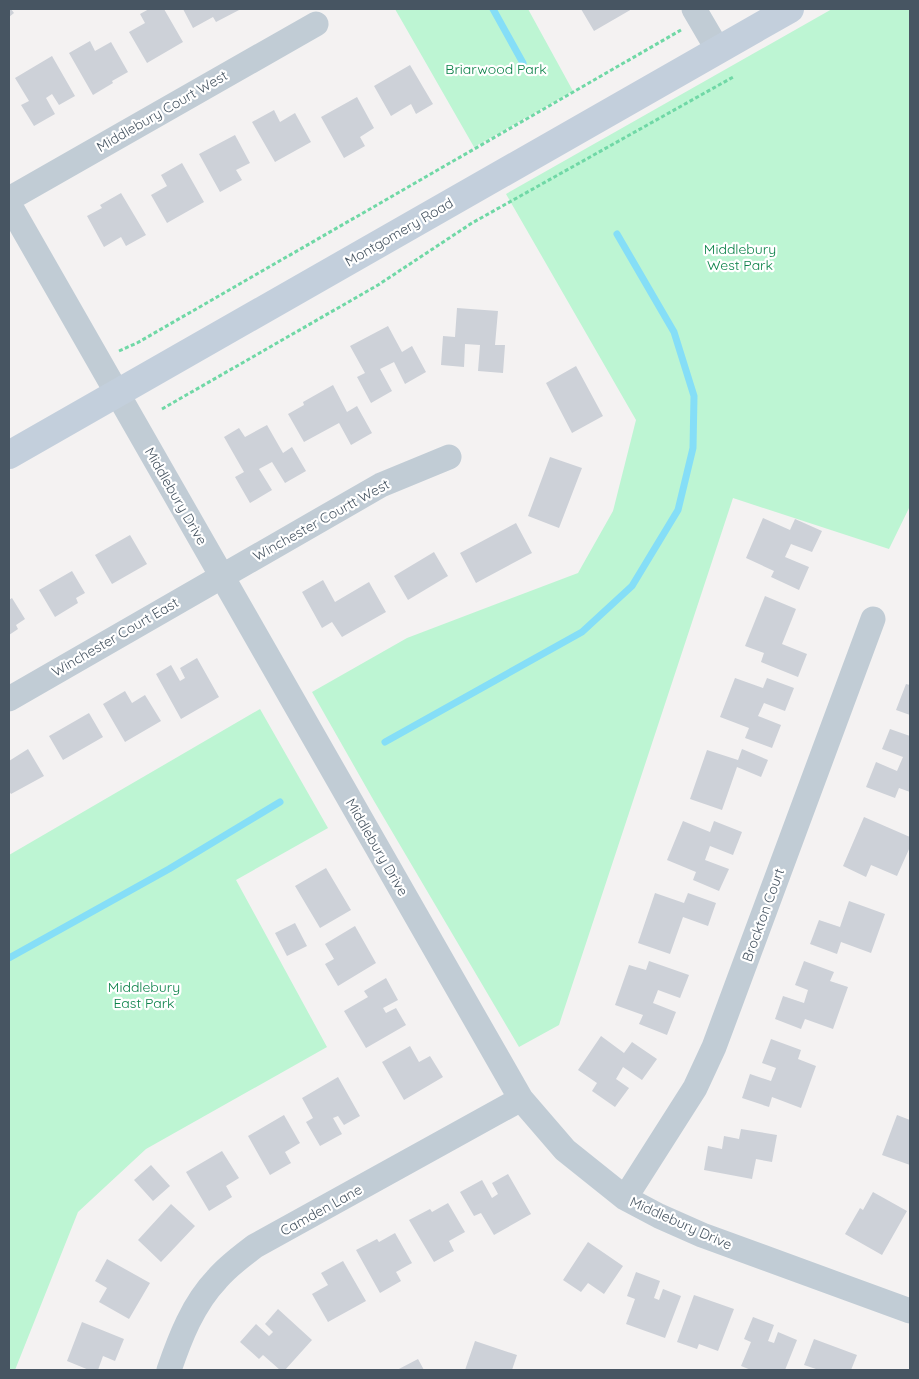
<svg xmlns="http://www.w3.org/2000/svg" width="919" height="1379" font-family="Quicksand,sans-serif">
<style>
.green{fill:#bdf5d3}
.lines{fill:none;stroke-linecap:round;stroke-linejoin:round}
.stream{stroke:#85def7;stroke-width:7}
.building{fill:#cdd1d8}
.path{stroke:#70d8a6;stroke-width:3;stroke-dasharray:4 2.5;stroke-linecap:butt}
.street{stroke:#c1ccd5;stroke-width:25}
.secondary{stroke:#c3cfdc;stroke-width:28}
.labels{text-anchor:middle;stroke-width:4.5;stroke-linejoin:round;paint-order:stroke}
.park-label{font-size:14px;fill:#0c8249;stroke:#fff}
.street-label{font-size:14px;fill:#475562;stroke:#fff}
</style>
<rect width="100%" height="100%" fill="#f4f2f2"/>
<path class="green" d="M395,9H528L573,91L474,147Z
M832,9H910V506L889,549L733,498L559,1025L519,1047L374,801L312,692L407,638L578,573L613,511L636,420L506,194Z
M260,709L328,828L236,880L327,1047L146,1149L78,1212L15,1370H9V855Z"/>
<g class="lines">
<path class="stream" d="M493,9L523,63
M385,742L582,632L632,586L678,510L693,448L694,396L674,332L617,234
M9,958L169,869L280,802"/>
</g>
<path class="building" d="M9,9H11L14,13L9,17Z
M149,9H164L183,42L147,63L129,32L145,23L140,14Z
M183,9H241L216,22L213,17L193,28Z
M581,9H632L594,31Z
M90,41L95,51L111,42L128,72L112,81L113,83L93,95L69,53Z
M52,56L75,96L59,105L52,94L46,98L55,114L34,126L21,105L29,101L15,78Z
M410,65L433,104L416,114L411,104L391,116L374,86Z
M357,97L374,128L360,137L365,146L344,158L321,117Z
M274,110L280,122L295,113L311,142L275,162L252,122Z
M235,135L250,163L236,170L242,180L220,192L199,154Z
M182,163L204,202L167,223L151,195L167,186L161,175Z
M121,193L146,235L126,246L121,237L104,247L87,216L102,208L100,205Z
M457,308L498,311L495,345H505L503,373L478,371L480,345L465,344L464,367L441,365L443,336L455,337Z
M388,326L402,352L412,346L426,372L405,384L394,362L380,369L392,391L371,403L357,377L365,373L350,346Z
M576,366L603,416L572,433L546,383Z
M333,385L347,412L357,406L372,433L351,445L339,423L304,442L288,414L304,405L303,402Z
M267,425L283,453L292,447L306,471L285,483L272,462L259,469L272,490L250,503L235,477L244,472L224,437L239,428L245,437Z
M550,457L582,468L559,528L528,516Z
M763,518L790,530L795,519L822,531L812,552L791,544L785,557L809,567L799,590L771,577L774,571L746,558Z
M516,523L532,553L476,583L460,553Z
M130,535L147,564L112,584L95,555Z
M434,552L448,576L408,600L394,576Z
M72,571L85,593L76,598L78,603L55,617L39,590Z
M323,580L335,602L369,582L386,612L342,637L332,622L322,628L302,592Z
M765,596L796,609L782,644L807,654L798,677L761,662L764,653L745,646Z
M12,598L25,619L16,625L18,629L9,635V600Z
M197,658L219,697L181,719L156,674L171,665L180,681L185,678L180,668Z
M735,678L763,688L767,678L794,688L785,711L764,703L758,716L781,725L772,748L745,738L749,728L720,717Z
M906,684L910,685V715L896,710Z
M125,691L132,703L145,695L161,721L125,742L103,704Z
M89,713L103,737L63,760L49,736Z
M890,729L910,736V792L899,788L895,798L866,787L876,762L897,771L903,757L882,749Z
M28,749L44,776L11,794L9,791V761Z
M742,749L768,760L761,777L737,767L722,810L690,799L707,750L738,760Z
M864,817L910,837V847L897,876L871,865L866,877L843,866Z
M683,821L710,832L714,821L742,832L733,855L710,846L705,860L729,869L719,891L693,880L696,872L667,860Z
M326,868L351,910L320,928L295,886Z
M655,893L684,903L688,893L716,903L708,926L683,917L670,954L638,943Z
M849,901L885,914L871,953L841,942L837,954L810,944L819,920L840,927Z
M295,923L307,946L287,956L275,933Z
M355,926L376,963L338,986L325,964L334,959L325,944Z
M649,961L689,975L680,998L658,990L653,1003L676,1012L667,1035L639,1024L643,1015L615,1005L629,965L646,970Z
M804,961L834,972L830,981L848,987L833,1029L805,1019L801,1029L775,1019L783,996L804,1003L808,990L795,985Z
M386,978L398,1000L383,1008L386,1013L396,1008L406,1025L366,1048L344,1011L368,997L364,991Z
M601,1036L624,1053L632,1042L657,1059L642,1080L623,1067L616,1079L629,1088L615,1107L592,1091L597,1083L578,1070Z
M771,1039L801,1050L798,1059L816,1066L801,1108L772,1097L769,1107L742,1098L750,1074L771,1081L776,1068L762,1063Z
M410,1046L419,1062L430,1056L443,1077L404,1100L382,1062Z
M338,1077L360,1116L344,1125L338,1116L333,1118L342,1134L320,1146L306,1122L313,1118L302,1098Z
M284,1115L300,1143L285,1152L291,1163L270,1175L248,1136Z
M897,1115L910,1120V1165L882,1155Z
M741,1129L777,1135L772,1162L756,1159L752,1179L704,1170L708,1146L722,1149L724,1136L739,1139Z
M222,1151L239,1178L226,1186L232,1197L209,1211L186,1172Z
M151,1165L170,1186L153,1201L134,1180Z
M508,1174L531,1214L494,1235L481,1213L474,1216L460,1192L482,1180L492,1198L498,1194L492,1183Z
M873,1192L907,1211L882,1255L845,1234L860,1208L863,1210Z
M448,1203L465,1232L449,1241L454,1251L434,1262L409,1220L430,1209L432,1212Z
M171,1204L195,1226L161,1262L138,1240Z
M395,1233L412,1263L396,1272L401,1281L380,1293L356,1250L377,1239L379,1242Z
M588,1242L623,1266L604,1294L588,1283L581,1292L563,1280Z
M107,1259L150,1283L129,1319L99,1302L107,1288L95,1281Z
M343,1261L366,1301L328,1322L312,1294L328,1285L321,1273Z
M636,1272L660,1281L654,1298L659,1300L663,1289L681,1296L665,1338L626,1324L635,1299L627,1296Z
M694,1295L734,1309L718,1351L699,1344L697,1349L677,1342Z
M278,1309L312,1340L285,1370H280L263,1355L259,1359L240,1342L256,1324L269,1336L273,1332L265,1324Z
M753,1317L774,1325L768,1341L774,1343L778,1332L797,1340L785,1370H751L741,1366L751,1342L744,1339Z
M82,1322L124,1339L115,1361L103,1356L98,1370H89L67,1361Z
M814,1339L857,1355L851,1370H819L804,1365Z
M475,1341L517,1355L512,1370H465Z
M418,1359L424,1370H397Z"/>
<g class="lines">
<path class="path" d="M119,351L137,343L681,30
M162,409L378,285L472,223L735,76"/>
<path class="street" d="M694,9L718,50
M9,199L316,24
M9,204L521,1099L565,1150L625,1198L659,1216L702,1235L910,1311
M9,699L381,485L449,457
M625,1198L695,1088L714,1047L873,619
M169,1370C180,1338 193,1304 217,1279C228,1266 242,1256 255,1246L521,1099"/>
<path class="secondary" d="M9,455L790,9"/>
</g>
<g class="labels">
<g class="park-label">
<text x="496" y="74">Briarwood Park</text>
<text x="740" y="254">Middlebury<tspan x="740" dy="16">West Park</tspan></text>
<text x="144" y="992">Middlebury<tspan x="144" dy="16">East Park</tspan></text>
</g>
<g class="street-label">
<text transform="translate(162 111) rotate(-30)" y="5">Middlebury Court West</text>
<text transform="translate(399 232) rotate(-30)" y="5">Montgomery Road</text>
<text transform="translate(176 496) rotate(60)" y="5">Middlebury Drive</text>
<text transform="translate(321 520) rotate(-29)" y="5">Winchester Courtt West</text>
<text transform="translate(115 637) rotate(-30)" y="5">Winchester Court East</text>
<text transform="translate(377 847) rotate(60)" y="5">Middlebury Drive</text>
<text transform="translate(763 915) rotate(-70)" y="5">Brockton Court</text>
<text transform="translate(321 1210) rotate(-29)" y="5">Camden Lane</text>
<text transform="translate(681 1223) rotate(24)" y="5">Middlebury Drive</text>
</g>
</g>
<rect width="919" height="1379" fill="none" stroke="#475562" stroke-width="20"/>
</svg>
